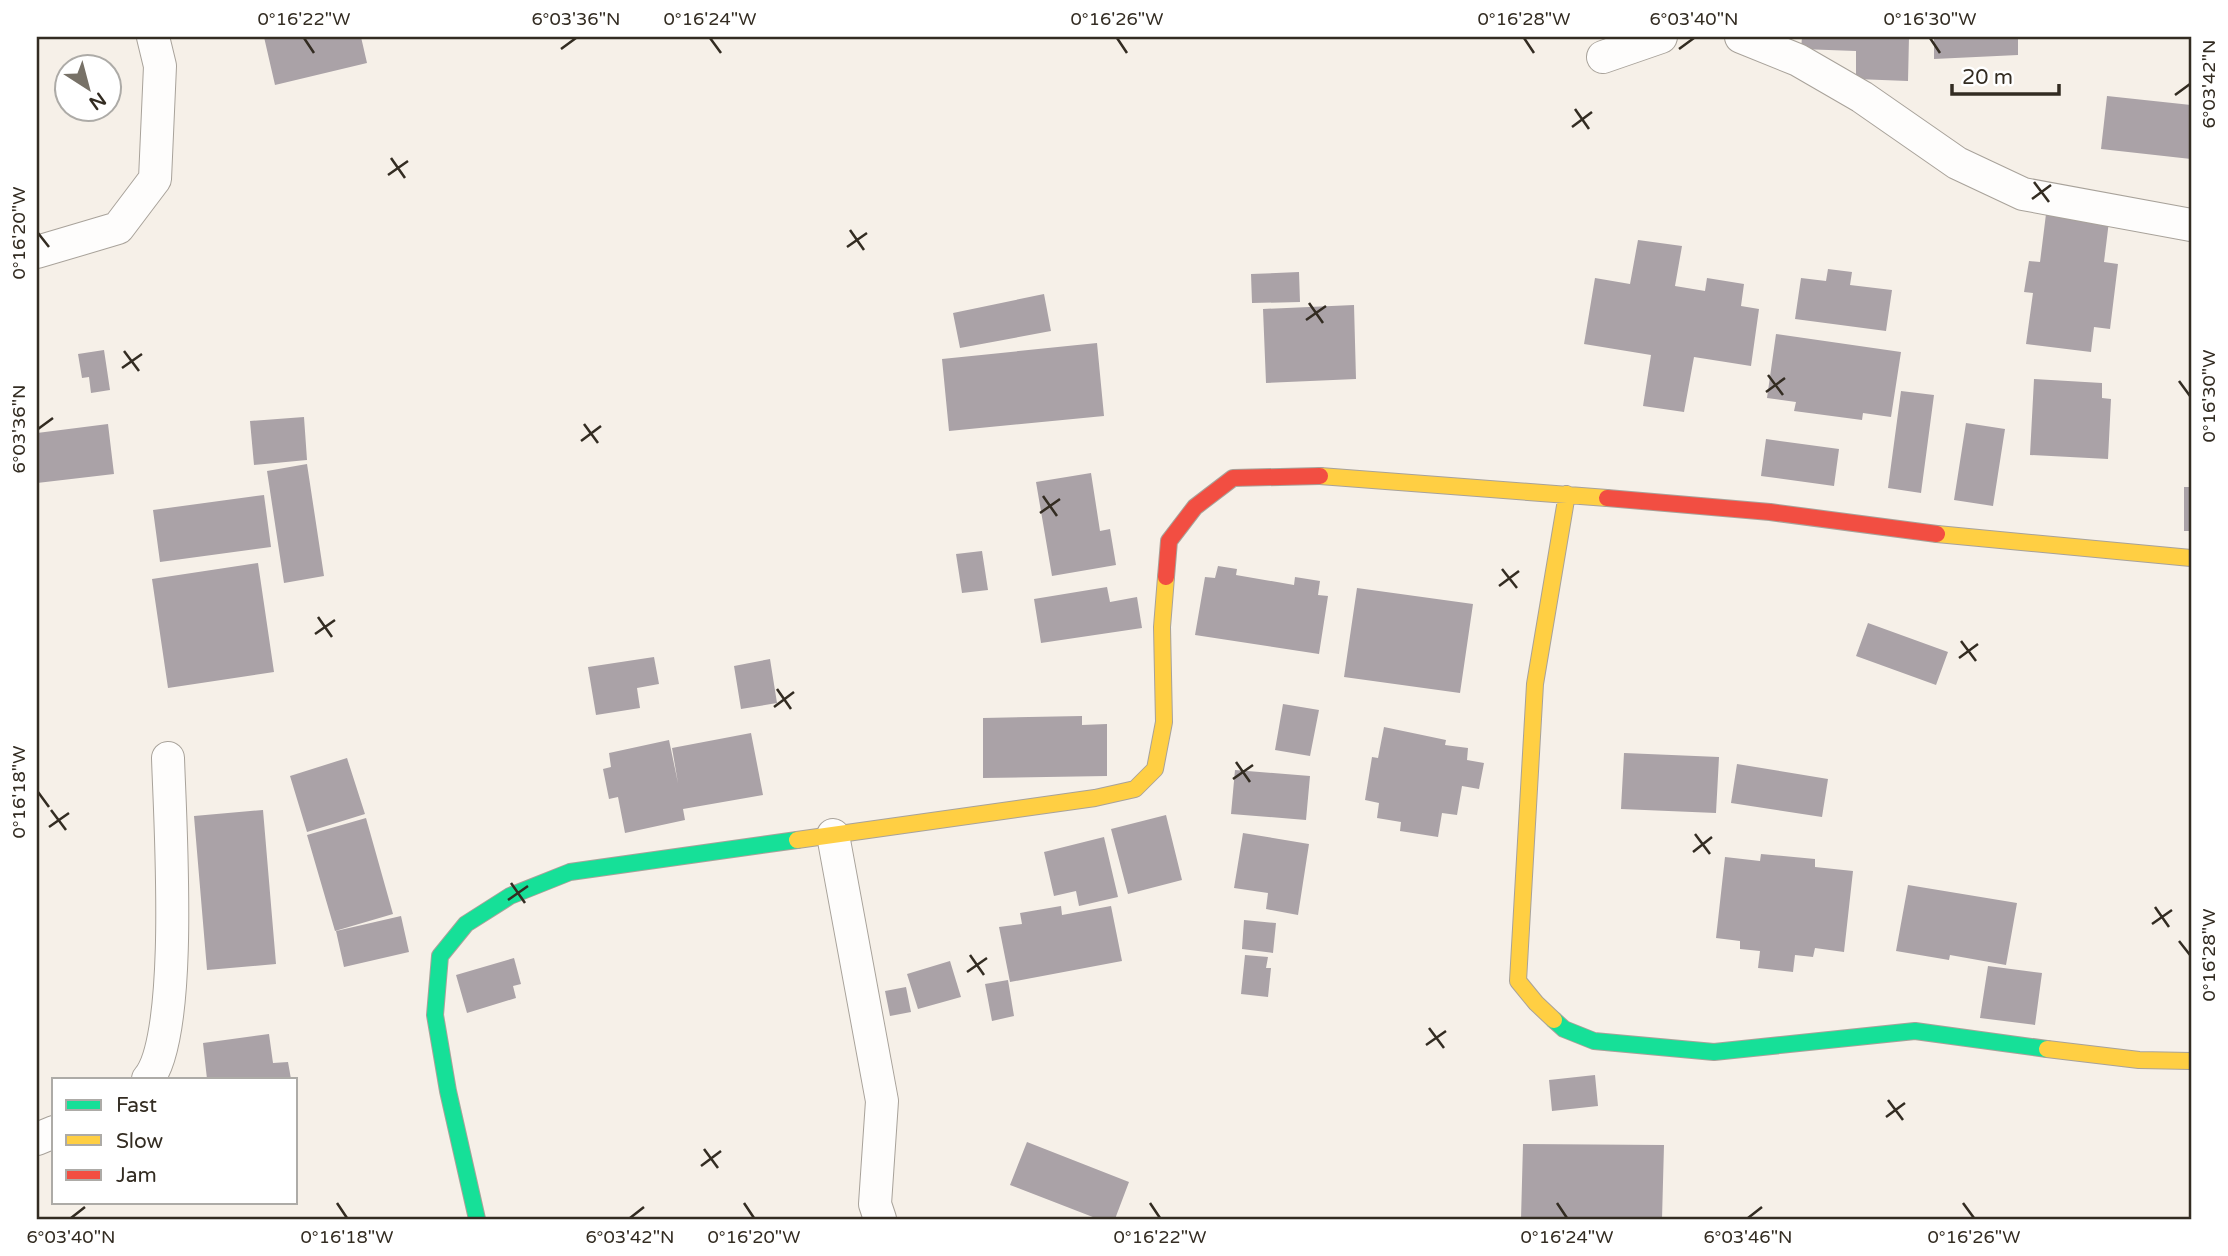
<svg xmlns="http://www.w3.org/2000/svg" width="2228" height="1256" font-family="'Varela Round',sans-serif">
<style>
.building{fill:#aaa2a7}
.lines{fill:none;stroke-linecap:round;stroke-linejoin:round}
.street-casing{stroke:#a8a29a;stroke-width:34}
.fast-casing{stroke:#a8a29a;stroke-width:18}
.slow-casing{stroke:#a8a29a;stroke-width:18}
.jam-casing{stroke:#a8a29a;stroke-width:18}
.street{stroke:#fefdfc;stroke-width:32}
.fast{stroke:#16e098;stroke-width:16}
.slow{stroke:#ffcf43;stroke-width:16}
.jam{stroke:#f24e42;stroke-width:16}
.ticks{fill:none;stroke:#332c22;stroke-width:2.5}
.neatline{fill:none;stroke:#332c22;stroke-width:2.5}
.ticks-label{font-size:18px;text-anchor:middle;fill:#332c22}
</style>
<rect width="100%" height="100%" fill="#f6f0e8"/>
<path class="building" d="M264,37H361L367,63L275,85Z
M1802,37H1909L1908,81L1856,79V51L1801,49Z
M1934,37H2018V55L1934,59Z
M2107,96L2191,105V159L2101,149Z
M2046,214L2109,221L2104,262L2118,264L2110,329L2094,327L2091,352L2026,344L2033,293L2024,292L2029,261L2040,262Z
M1638,240L1682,246L1675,286L1705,291L1707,278L1744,284L1741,306L1759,309L1751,366L1694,357L1684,412L1643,406L1651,355L1584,344L1595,278L1630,284Z
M1828,269L1852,272L1850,285L1892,290L1886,331L1795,319L1801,278L1826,281Z
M1299,272L1300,302L1252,303L1251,274Z
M1044,294L1051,331L960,348L953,313Z
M1354,305L1356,379L1266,383L1263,309Z
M1776,334L1901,352L1891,417L1863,413L1862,420L1794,411L1796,402L1767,398Z
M1097,343L1104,416L949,431L942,359Z
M104,350L110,390L91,393L89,377L82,378L78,354Z
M2034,379L2102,383V398L2111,399L2108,459L2030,455Z
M1901,391L1934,395L1921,493L1888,488Z
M304,417L307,460L254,465L250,421Z
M1966,423L2005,429L1993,506L1954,500Z
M108,424L114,474L37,483V433Z
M1766,439L1839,449L1834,486L1761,476Z
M307,464L324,576L284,583L267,471Z
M1091,473L1100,531L1110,529L1116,565L1052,576L1036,482Z
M2184,487H2191V531H2184Z
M264,495L271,547L160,562L153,510Z
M982,551L988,590L962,593L956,554Z
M258,563L274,672L168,688L152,579Z
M1218,566L1237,569L1236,575L1294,585L1295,577L1320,581L1318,595L1328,596L1319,654L1195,635L1205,577L1215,578Z
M1107,587L1110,602L1137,597L1142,628L1041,643L1034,599Z
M1357,588L1473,604L1460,693L1344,677Z
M1868,623L1948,652L1936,685L1856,656Z
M654,657L659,684L637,688L640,708L596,715L588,667Z
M770,659L777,703L741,709L734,666Z
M1283,704L1319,710L1310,756L1275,750Z
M1082,716V725L1107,724V776L983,778V718Z
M1384,727L1446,740L1445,745L1468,748L1467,760L1484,763L1479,789L1462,786L1457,815L1442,813L1438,837L1400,831L1401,822L1377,818L1379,803L1365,800L1372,757L1378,758Z
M751,733L763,795L683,809L685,820L625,833L618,797L609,799L603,769L611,767L609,753L669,740L678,783L672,748Z
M1624,753L1719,757L1716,813L1621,809Z
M347,758L365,814L307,832L290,776Z
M1737,764L1828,779L1822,817L1731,803Z
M1235,770L1310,776L1306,820L1231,814Z
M263,810L276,964L207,970L194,816Z
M1166,815L1182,880L1128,894L1111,829Z
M366,818L393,914L335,931L307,835Z
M1243,833L1309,844L1298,915L1266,909L1268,893L1234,888Z
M1104,837L1118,897L1079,906L1076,891L1054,896L1044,852Z
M1761,854L1815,859V867L1853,871L1844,952L1815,948L1813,957L1795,955L1793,972L1758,968L1760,951L1740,949V941L1716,938L1725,857L1760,861Z
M1908,885L2017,903L2006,965L1950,955L1949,960L1896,951Z
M1061,906L1062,915L1111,906L1122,961L1010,982L999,927L1022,924L1020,913Z
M401,916L409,952L344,967L336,931Z
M1244,920L1276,923L1273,953L1242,949Z
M1245,955L1268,957L1266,968H1271L1268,997L1241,994Z
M514,958L521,984L513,986L516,998L467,1013L456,975Z
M950,961L961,997L918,1009L907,974Z
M1988,966L2042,973L2035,1025L1980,1018Z
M1008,980L1014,1016L992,1021L985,984Z
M906,987L911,1012L890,1016L885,991Z
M269,1034L273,1063L288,1062L291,1079H207L203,1043Z
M1595,1075L1598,1106L1552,1111L1549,1080Z
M1027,1142L1129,1182L1115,1219H1098L1010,1185Z
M1523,1144L1664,1145L1662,1219H1521Z"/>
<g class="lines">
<defs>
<path id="street" d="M1741,37L1798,60L1862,97L1957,163L2023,194L2191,225
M1603,57L1661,37
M37,252L118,228L155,179L160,66L153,37
M833,835L882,1101L875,1204L880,1219
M148,1079C184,1037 170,821 168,758
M37,1139L54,1132"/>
<path id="fast" d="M1554,1020L1564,1029L1594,1041L1714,1052L1915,1031L2047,1049
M477,1219L448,1091L435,1015L440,956L466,924L510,896L570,872L797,840"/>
<path id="slow" d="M1320,476L1607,498
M1937,534L2191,558
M797,840L1095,798L1135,789L1155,769L1164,722L1162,627L1166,577
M1554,1020L1536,1003L1518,981L1535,684L1567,494
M2047,1049L2139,1060L2191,1061"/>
<path id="jam" d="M1607,498L1770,512L1937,534
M1166,577L1169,541L1195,507L1233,478L1320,476"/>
</defs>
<use href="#street" class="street-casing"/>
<use href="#fast" class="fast-casing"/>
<use href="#slow" class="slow-casing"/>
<use href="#jam" class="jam-casing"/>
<use href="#street" class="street"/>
<use href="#fast" class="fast"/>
<use href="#slow" class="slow"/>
<use href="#jam" class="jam"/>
</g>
<path class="ticks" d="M304,38L314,53M710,38L721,53M1117,38L1127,53M1524,38L1534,53M1930,38L1940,53M561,49L576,38M1679,49L1694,38M2175,95L2190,84M1575,109L1589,129M1572,127L1592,112M391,158L405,178M388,175L408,161M2034,182L2049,202M2032,199L2051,185M850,230L864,250M38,233L49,247M847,247L867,233M1309,303L1323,323M1306,320L1326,306M124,351L139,371M122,368L142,354M1768,375L1783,395M2179,381L2190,396M1766,392L1785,378M584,424L598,443M38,429L53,418M581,441L601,426M1043,496L1057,516M1040,513L1060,499M1502,569L1517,588M1499,586L1519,571M318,617L332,637M315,634L335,620M1961,641L1976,661M1959,658L1978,644M777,689L791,709M774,707L794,692M1236,762L1250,782M1233,779L1253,765M38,792L49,807M51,810L66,830M49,827L69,813M1695,834L1710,854M1693,852L1712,837M511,883L525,903M508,900L528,886M2155,907L2169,927M2152,924L2172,910M2179,941L2190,955M970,955L984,975M967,972L987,958M1429,1028L1444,1048M1426,1045L1446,1031M1888,1100L1903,1120M1886,1117L1905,1103M704,1149L718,1168M701,1166L721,1151M337,1203L347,1218M744,1203L754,1218M1150,1203L1160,1218M1557,1203L1567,1218M1963,1203L1974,1218M71,1218L85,1207M630,1218L644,1207M1748,1218L1762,1207"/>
<rect width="2228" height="1256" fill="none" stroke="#ffffff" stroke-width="77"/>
<rect x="52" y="1078" width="245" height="126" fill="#ffffff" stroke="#adaba7" stroke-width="2"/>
<rect x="66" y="1100" width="35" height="10" fill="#16e098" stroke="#adaba7" stroke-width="2"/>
<text x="116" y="1112" font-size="21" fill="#332c22">Fast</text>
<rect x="66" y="1135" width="35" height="10" fill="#ffcf43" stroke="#adaba7" stroke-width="2"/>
<text x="116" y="1148" font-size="21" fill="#332c22">Slow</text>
<rect x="66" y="1170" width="35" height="10" fill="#f24e42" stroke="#adaba7" stroke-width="2"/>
<text x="116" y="1182" font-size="21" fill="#332c22">Jam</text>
<g transform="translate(88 88) rotate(144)"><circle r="33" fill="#ffffff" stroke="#adaba7" stroke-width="2"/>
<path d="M0-5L12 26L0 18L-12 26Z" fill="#777167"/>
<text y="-10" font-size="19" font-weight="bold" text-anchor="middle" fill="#332c22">N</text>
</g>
<path d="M1952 84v10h107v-10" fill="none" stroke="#332c22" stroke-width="3.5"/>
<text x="1962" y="84" font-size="21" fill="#332c22" stroke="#ffffff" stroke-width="5" paint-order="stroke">20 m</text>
<rect x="38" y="38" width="2152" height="1180" class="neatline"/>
<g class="ticks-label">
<text x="304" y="25">0°16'22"W</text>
<text x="576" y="25">6°03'36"N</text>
<text x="710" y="25">0°16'24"W</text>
<text x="1117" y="25">0°16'26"W</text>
<text x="1524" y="25">0°16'28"W</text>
<text x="1694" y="25">6°03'40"N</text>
<text x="1930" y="25">0°16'30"W</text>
<text transform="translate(2209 84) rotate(-90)" y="6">6°03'42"N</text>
<text transform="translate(19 233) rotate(-90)" y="6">0°16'20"W</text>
<text transform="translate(2209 396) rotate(-90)" y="6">0°16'30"W</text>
<text transform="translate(19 429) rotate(-90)" y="6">6°03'36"N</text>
<text transform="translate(19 792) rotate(-90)" y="6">0°16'18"W</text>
<text transform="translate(2209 955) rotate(-90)" y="6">0°16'28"W</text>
<text x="71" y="1243">6°03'40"N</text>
<text x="347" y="1243">0°16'18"W</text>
<text x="630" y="1243">6°03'42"N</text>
<text x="754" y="1243">0°16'20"W</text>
<text x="1160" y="1243">0°16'22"W</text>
<text x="1567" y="1243">0°16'24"W</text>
<text x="1748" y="1243">6°03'46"N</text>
<text x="1974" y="1243">0°16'26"W</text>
</g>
</svg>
